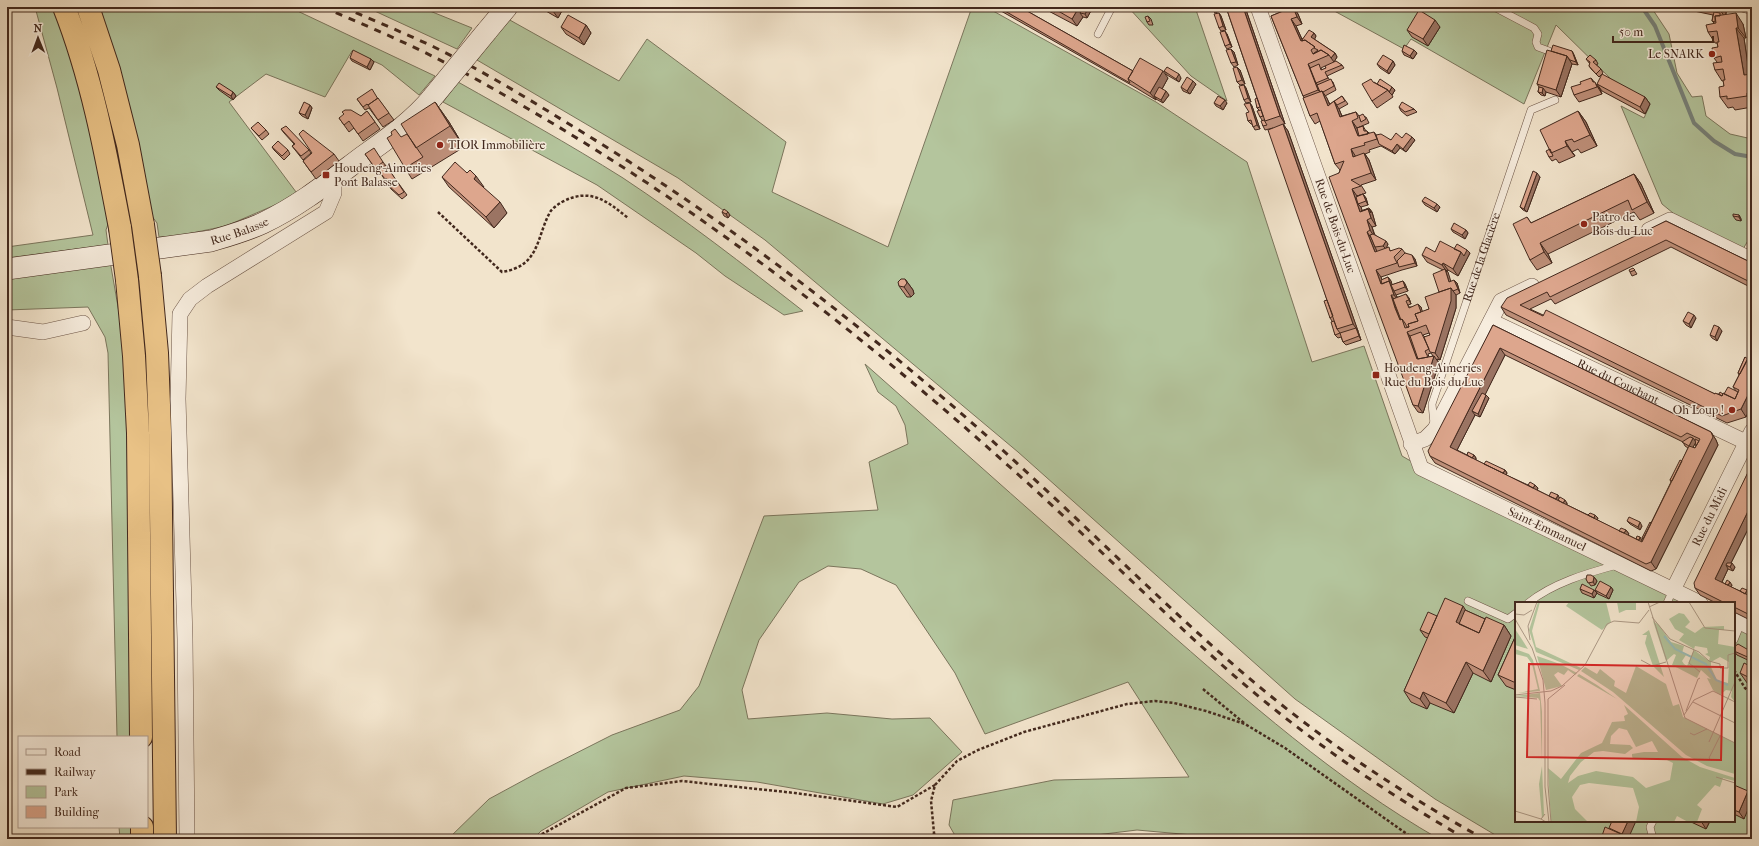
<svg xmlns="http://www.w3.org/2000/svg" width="1759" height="846" font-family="'IM FELL French Canon',serif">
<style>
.green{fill:#b4c59d;stroke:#7b765d}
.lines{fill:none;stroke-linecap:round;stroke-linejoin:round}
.stream{stroke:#77827b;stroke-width:4}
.lane-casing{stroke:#6e5749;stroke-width:8}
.street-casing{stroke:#6e5749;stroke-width:16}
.secondary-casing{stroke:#42281d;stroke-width:22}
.highway-casing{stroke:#42281d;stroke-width:24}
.path{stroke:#42281d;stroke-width:2.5;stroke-dasharray:3 2;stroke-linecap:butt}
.lane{stroke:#f7edde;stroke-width:7}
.street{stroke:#f7edde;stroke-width:15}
.secondary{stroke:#f7edde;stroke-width:21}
.highway{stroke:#e9c286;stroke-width:22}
.rail{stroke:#42281d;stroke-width:3;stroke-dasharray:7 7;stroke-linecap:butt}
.secondary-bridge-casing{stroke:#42281d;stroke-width:22;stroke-linecap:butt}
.highway-bridge-casing{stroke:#42281d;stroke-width:24;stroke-linecap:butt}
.secondary-bridge{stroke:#f7edde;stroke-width:21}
.highway-bridge{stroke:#e9c286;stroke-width:22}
.wall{fill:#be8f79;stroke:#42281d;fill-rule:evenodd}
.shaded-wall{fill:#9b7463;stroke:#42281d}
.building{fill:#dda68d;stroke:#42281d;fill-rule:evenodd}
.poi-dot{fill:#8f2418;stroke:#f7edde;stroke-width:1.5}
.labels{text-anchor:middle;stroke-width:3;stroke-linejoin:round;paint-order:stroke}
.poi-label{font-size:12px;fill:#42281d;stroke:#f7edde;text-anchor:start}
.street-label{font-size:12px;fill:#42281d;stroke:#f7edde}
.inset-river{fill:none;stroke:#9bbeba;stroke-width:2}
.inset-road{fill:none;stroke:#ac9986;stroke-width:1}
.view{fill:#d62828;fill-opacity:0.15;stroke:#d62828;stroke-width:2}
.inset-edge{fill:none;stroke:#42281d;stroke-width:2}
</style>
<rect width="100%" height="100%" fill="#f2e4cc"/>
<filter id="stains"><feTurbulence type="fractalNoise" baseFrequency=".005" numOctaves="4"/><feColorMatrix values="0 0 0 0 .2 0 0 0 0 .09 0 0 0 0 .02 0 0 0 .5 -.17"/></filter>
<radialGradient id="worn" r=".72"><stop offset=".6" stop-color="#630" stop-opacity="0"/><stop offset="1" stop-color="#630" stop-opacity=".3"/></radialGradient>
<path class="green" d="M35,7H54L68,43L111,215L106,230L108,245L7,258V247L93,235L57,88Z
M100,7H289L435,76L419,95L382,65L352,51L325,97L266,74L229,102L302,200L275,205L226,226L177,236L159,237L157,223L151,215L117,67Z
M366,7H420L472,28L457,49Z
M972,7H986L1156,102L1247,162L1312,362L1364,346L1402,456L1428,471L1700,603H1516V821H1734V619L1752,628V839H1502L1435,799L1295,699L1018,452L765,240L678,178L477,60L508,19L619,81L647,39L786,142L772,192L888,247Z
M1128,7H1195L1227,101L1191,76Z
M1327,7H1641L1644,11L1642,7H1651L1669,34L1677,73L1692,97L1702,96L1706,116L1730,134L1752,139V234L1740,254L1670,220L1673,213L1662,204L1621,106L1644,118L1649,107L1615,89V83L1556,25L1524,104L1411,39L1404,49Z
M458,82C513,113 569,144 623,178C685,219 744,265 803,311L784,315L725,276L696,253L597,185L443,102Z
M110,261L125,347L130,432L133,737H117L108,353L105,337L88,307L7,310V274Z
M865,364C962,450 1059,537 1157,622C1246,700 1336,780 1439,839H1237L1137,830L1063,839H957L949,825L953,800L1054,780L1189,777L1128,682L985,734L955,673L896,585L861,569L828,566L799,582L759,640L742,690L748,719L827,713L892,719L930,718L962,752L913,795L883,804L757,782L684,776L608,792L541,831L533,839H448L489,799L537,773L612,735L680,710L699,686L764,516L878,510L869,462L908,444L905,425L896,406L878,392Z
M119,827H134V839H120Z"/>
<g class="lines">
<path class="stream" d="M1642,7L1655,26L1694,123L1714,141L1735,154L1752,157"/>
<defs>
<g id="lane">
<path d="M1494,7L1534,28L1538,34L1536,42L1538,47L1549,51"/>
<path d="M1738,7L1752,11"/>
<path d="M1098,34L1112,7"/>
<path id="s1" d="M1434,424L1432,404L1531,110L1555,100"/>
<path d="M1468,601L1508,619L1516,613"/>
<path d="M1528,603C1553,583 1587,573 1617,565"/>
<path d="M1667,603L1673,590"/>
<path d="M1734,640L1741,623"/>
<path d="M1653,821L1650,827L1653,839"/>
</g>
<g id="street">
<path id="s2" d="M1258,7L1421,468L1700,603"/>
<path d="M1649,230L1670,220L1752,260"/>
<path id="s3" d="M1491,321L1752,445"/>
<path d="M7,327L43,332L83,323"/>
<path d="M1411,444L1425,439L1435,429L1501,301L1532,286"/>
<path id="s4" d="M1673,590L1752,431"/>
<path d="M1734,619L1752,628"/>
<path d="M187,839L185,639L178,399L180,314L190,299L207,286L326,212L334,193V179"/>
</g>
<g id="secondary">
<path d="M487,31L507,7"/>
<path id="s5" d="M7,269L211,241C228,236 246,231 263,223C299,206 330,181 362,157C387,139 412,122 432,98"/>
</g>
<path id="highway" d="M64,7C92,78 106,154 120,228
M88,7L109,70L128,145L143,225
M150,276L157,353L160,431L165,839
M127,280L134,356L138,433L141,737
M142,827V839"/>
</defs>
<use href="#lane" class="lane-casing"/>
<use href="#street" class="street-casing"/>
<use href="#secondary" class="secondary-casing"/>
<use href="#highway" class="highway-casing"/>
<path class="path" d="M438,212L502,272C539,266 536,240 549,214C551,209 557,205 562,202C590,187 607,201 628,218
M1734,670L1745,688L1752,694
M1203,689L1244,723
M533,839L626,788L682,781L795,793L897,807L935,785
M932,839L934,833
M936,839L934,833L931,801L935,785L957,761L978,750L1024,732L1127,704L1155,701L1174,703L1206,711L1245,724L1285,748L1414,839"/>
<use href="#lane" class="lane"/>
<use href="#street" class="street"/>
<use href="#secondary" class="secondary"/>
<use href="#highway" class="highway"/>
<path class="rail" d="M323,7C360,23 398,39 434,57C474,77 513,100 552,123C714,220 862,335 1003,461C1078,527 1148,599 1222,665C1297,732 1380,789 1466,839
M343,7C373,20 404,33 434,47C479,69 522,95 564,121C723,217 871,331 1008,455C1082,522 1152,593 1227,659C1306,729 1392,788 1484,839"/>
<defs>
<path id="secondary-bridge" d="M432,98L487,31"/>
<path id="highway-bridge" d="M143,225L150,276
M120,228L127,280"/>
</defs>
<use href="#secondary-bridge" class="secondary-bridge-casing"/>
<use href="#highway-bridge" class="highway-bridge-casing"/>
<use href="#secondary-bridge" class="secondary-bridge"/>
<use href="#highway-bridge" class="highway-bridge"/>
</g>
<path class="wall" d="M539,7H564L558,18Z
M994,7H1020L1133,71L1168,78L1162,89L1169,95L1163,103L1156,99V100L1133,86Z
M1041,7H1093L1087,18L1083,17L1077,26Z
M1219,7L1220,11L1215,13L1212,9Z
M1226,7H1245L1285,124H1283L1288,131L1361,340L1346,345L1343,342L1341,337L1338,338L1335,335L1332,321L1330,318L1327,300L1273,128L1265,130L1263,126L1262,120L1260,117L1259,110L1257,108V98Z
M1293,7L1298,14L1302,24L1296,26L1302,39L1314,33L1316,36L1314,39L1335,53L1337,57L1334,62L1342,65L1344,68L1327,76L1329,79L1333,82L1336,90L1325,96L1330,104L1342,96L1348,104L1339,109L1342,116L1356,112L1359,116L1366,117L1369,123L1357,128L1363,126L1366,131H1367L1369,133L1391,140L1402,138L1415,140L1406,152L1400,148L1395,154L1381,146L1369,150L1370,152L1365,154L1369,160L1376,180L1361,185L1366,193L1357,196L1363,194L1366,198L1368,205L1361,207L1362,211L1369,208L1372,212L1376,226L1372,227L1375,235L1388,244L1386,248L1391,251L1402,249L1405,253L1415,259L1417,266L1402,270L1381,277L1382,280L1388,277L1391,281L1392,285L1403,281L1405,284L1408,291L1396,295L1397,297L1409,298L1411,304L1408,305L1409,307H1421L1422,312L1429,309L1439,292L1443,270L1427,262L1422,255L1435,252L1454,249L1467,250L1470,253L1458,276L1448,270L1447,272L1450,281L1457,283L1460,293L1456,295V308L1440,360L1437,359L1439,363L1423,413L1418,412L1413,405L1339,173L1340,170L1335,164L1320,121L1315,124L1310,116L1304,98L1271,16ZM1325,66L1326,68L1322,70L1321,68ZM1429,333L1430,335L1425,337L1423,335ZM1431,353L1433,356L1429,357L1428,354Z
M1691,7H1727L1726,15L1743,24L1746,38H1744L1749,74H1752V107L1735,110L1733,107L1728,108L1720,97L1724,86V81H1722L1715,70L1717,62L1714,58L1718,47L1717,43H1715L1708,32L1714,23L1712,21L1713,15L1694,11Z
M1219,13L1221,16L1226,30L1221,31L1219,28Z
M1148,16L1151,19L1153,25H1149L1147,22Z
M586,25L591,33L584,45L566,34L561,27Z
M1440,27L1428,46L1412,37L1407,30Z
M1227,34L1232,47L1227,49L1225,46Z
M1231,49L1234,52L1238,65L1234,67L1231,63Z
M1402,51L1417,53L1413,59L1404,55Z
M1551,51H1572L1574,55L1578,65L1572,64L1561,97L1546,92L1545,96L1541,95L1538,92L1539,87L1537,84Z
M350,58L371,59L374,62L370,70L352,61Z
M1586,59L1596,60L1598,64L1596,65L1601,69L1603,73L1599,77L1592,70L1589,66L1590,64Z
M1393,61L1395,65L1389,74L1380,68L1377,64Z
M1240,70L1245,84L1240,85L1237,82Z
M1164,71L1181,78L1179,82L1167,75Z
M1374,82L1377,84L1395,90L1392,95L1393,97L1377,108L1372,101Z
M1594,82L1600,89L1602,94L1579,102L1574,95Z
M1196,84L1190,94L1183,91L1181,87Z
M1597,84L1645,97L1650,104L1645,114L1602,91Z
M1244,85L1246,88L1251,102L1246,103L1244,100Z
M216,87L233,92L236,96L233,100L219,90Z
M357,99L379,100L394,120L383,127L369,108L365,110Z
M435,102L449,122L464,147L412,179L405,168L407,134Z
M1214,103H1227L1223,110L1216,106Z
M1250,103L1252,106L1260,129L1255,130L1252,124H1251L1248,121Z
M310,105L312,108L308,119L302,116L299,113Z
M1399,107L1414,109L1417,112L1407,116L1401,111Z
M367,111L380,129L363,141L354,128L349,132L339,118L361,116Z
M1578,111L1586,122L1597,146L1581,153L1578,149L1572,152L1575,156L1559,163L1556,159L1552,161L1549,157L1550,149Z
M251,128L266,130L269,134L262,140Z
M281,129L309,150L311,153L303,160L292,146L294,144L284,133Z
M272,147L288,150L290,154L284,160L274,150Z
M334,154L339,161L316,179L303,161Z
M365,154L383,162L407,195L402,199L391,189L389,186L390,184L389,182L387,183L381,174L380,175Z
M467,173L484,187H483L507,213L494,228L449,187L442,177Z
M1634,174L1641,184L1654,213L1640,220L1634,212L1548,254L1552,263L1537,270L1530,260L1527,217L1531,223Z
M1540,177L1527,212L1523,210L1520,207Z
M1422,201L1440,207L1437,212L1425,205Z
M722,212L730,215L728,218L724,216Z
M1739,215L1741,219V221L1736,220L1733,216Z
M1666,221L1752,263V288L1671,247L1555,304L1551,299L1530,309L1715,394H1724L1736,391L1733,387L1739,375L1738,373L1745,357L1746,417L1727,423L1506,315L1501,307Z
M1451,229L1466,230L1468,233L1465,239L1453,232Z
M1633,268L1637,274L1632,276L1630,272Z
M905,279L913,290L914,294L911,297H907L899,286Z
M1696,318L1691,328L1686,325L1683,321Z
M1493,325L1711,432L1716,440L1718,445L1656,569L1651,571L1435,463L1430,456ZM1505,355L1683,442L1685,446L1688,448L1682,461L1670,480L1671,482L1651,523L1642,538L1643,540L1642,541L1640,537L1636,539L1628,535L1629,534L1626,530L1619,531L1597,520L1598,518L1588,515L1567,505V503L1559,498L1558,495L1549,496L1537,490L1538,488L1528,485L1506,475L1507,473L1505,470L1484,464L1476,460V458L1474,455H1467L1457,450L1475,415L1480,417L1489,398L1485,394ZM1696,442V446L1695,448L1693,447Z
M1722,331L1717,341L1712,338L1710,335Z
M1752,464V521L1731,563L1735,567L1733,571L1728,569L1722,582L1725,584L1732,585L1731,587L1740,591L1747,590L1750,594L1749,596L1752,597V621L1734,612V603H1716L1700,595L1695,588Z
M1627,521L1642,526L1640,530L1630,524Z
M1594,577L1597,581L1595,585L1591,586L1586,579Z
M1611,587L1613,590L1609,599L1598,594L1595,590Z
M1580,589L1597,593L1594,598L1582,593Z
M1465,610L1485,619L1504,625L1511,636L1491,682L1473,673L1454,713L1430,703L1427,709L1411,702L1404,691L1428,638L1425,637L1420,630L1437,616Z
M1516,635V690L1506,686L1498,675Z
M1734,651L1752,652V662L1737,655Z
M1752,664V688L1750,687L1740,673L1751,666Z
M1734,785L1744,819L1734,814Z
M1689,821H1710L1706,829Z"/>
<path class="shaded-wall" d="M555,7H564L558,18L553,11Z
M1079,7H1088L1080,13L1083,17L1077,26L1072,19Z
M1089,7H1093L1087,18L1085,14Z
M1243,7H1245L1285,124L1280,116Z
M1293,7L1298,14L1302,24L1297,17Z
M1721,7H1727L1725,17L1720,10Z
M1219,13L1221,16L1226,30L1223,26Z
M1736,13L1743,24L1746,38L1738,28Z
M1291,19L1296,26L1304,44L1301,41Z
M1435,20L1440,27L1428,46L1423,39Z
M586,25L591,33L584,45L579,38Z
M1736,28L1744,38L1751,86L1744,75Z
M1225,31L1227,34L1232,47L1230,44Z
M1314,33L1316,36L1314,41L1311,37Z
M1231,49L1234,52L1238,65L1236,62Z
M1414,50L1417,53L1413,59L1410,56Z
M1572,51L1574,55L1578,65L1576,62Z
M1335,53L1337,57L1334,62L1331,58Z
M1567,56L1572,64L1561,97L1556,90Z
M371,59L374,62L370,70L367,67Z
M1393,61L1395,65L1389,74L1387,71Z
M1308,64L1313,72L1316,83L1319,86L1321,93L1318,90Z
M1237,67L1240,70L1245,84L1242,80Z
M1163,71L1168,78L1157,98L1154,96L1156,99V100L1150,93Z
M1179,74L1181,78L1179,82L1176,79Z
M1591,78L1600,89L1602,94L1597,86L1593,82Z
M1193,81L1196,84L1190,94L1187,91Z
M1244,85L1246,88L1251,102L1248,98Z
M1392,87L1395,90L1392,95L1389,92Z
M1543,88L1546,92L1545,96L1542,93Z
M1166,91L1169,95L1163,103L1161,100Z
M1322,91L1327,98L1333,113L1328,106Z
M233,92L236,96L233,100L231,96Z
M1747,93L1752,100V103L1747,96Z
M1645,97L1650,104L1645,114L1640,107Z
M1225,100L1227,103L1223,110L1220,106Z
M1334,101L1339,109L1345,124L1340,117Z
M435,102L449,122L464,147L450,126Z
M1250,103L1252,106L1260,129L1257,125Z
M310,105L312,108L308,119L305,115Z
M1578,111L1586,122L1597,146L1590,135Z
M1352,121L1357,128L1362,140L1358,136Z
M1283,124L1288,131L1358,331L1353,324Z
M1374,132L1379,139L1380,144L1377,139Z
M1412,137L1415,140L1406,152L1403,149Z
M1565,141L1572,152L1575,156L1567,146Z
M1397,144L1400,148L1395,154L1392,151Z
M1351,149L1356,157H1353Z
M1364,153L1369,160L1376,180L1371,173Z
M1537,173L1540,177L1527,212L1524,209Z
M1634,174L1641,184L1654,213L1647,202Z
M476,176L484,187L481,189L474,179Z
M1352,189L1357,196L1360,203L1358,204L1361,207L1364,215L1360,212Z
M1363,194L1366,198L1368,205L1366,201Z
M500,202L507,213L494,228L486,217Z
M1437,204L1440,207L1437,212L1434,208Z
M1369,208L1372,212L1376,226L1371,218L1368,209Z
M728,212L730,215L728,218L726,214Z
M1739,215L1741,219V221L1739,217Z
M1367,220L1372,227L1375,238L1370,230Z
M1466,230L1468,233L1465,239L1462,235Z
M1367,232L1372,239L1375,247L1376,249L1380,259L1375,252Z
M1386,241L1388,244L1386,249L1383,246Z
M1540,243L1548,254L1552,263L1544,252Z
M1467,250L1470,253L1458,276L1453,269L1461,252Z
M1412,255L1415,259L1417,266L1415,263Z
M1443,263L1448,270L1447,272L1442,265Z
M1445,269L1448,272L1452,285L1449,282Z
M1376,270L1381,277L1384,287L1381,284Z
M1388,277L1391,281L1394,291L1396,295L1399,302L1394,295Z
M905,279L913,290L914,294L911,297L904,287Z
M1454,280L1457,283L1460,293L1458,289Z
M1403,281L1405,284L1408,291L1405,287Z
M1451,288L1456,295V308L1440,360L1435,353Z
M1406,294L1409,298L1411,304Z
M1391,295L1396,302L1403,323L1400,320Z
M1418,304L1421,307L1425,320L1422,316Z
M1694,315L1696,318L1691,328L1689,324Z
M1719,327L1722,331L1717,341L1715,337Z
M1356,328L1358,331L1361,340L1359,336Z
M1407,332L1412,339L1420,362L1417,359Z
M1500,348L1505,355L1476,413L1472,411L1475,415L1455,454L1450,447Z
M1434,356L1439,363L1423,413L1418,406Z
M1752,387V404L1746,417L1741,409Z
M1486,395L1489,398L1480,417L1478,414Z
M1711,432L1716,440L1718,445L1656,569L1651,562Z
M1693,438L1696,442L1692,449L1689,446Z
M1474,455L1476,458L1474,463L1471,460Z
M1505,470L1507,473L1504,479L1502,475Z
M1535,485L1538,488L1535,494L1532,490Z
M1558,495L1560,499L1558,503L1555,501Z
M1565,500L1567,503L1565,508L1562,505Z
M1752,503V521L1729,567L1726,565L1728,569L1720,586L1715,579Z
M1595,515L1598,518L1595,524L1593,520Z
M1640,522L1642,526L1640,530L1638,527Z
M1626,530L1629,534L1625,539L1623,535Z
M1640,537L1642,541L1640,546L1638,542Z
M1732,563L1735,567L1733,571L1730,567Z
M1594,577L1597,581L1595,585L1593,582Z
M1730,582L1732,585L1729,591L1727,587Z
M1611,587L1613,590L1609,599L1606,596Z
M1594,590L1597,593L1594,598L1592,594Z
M1747,590L1750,594L1747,600L1744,596Z
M1463,606L1470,617L1458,626L1456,622Z
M1504,625L1511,636L1491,682L1483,671Z
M1466,662L1473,673L1454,713L1446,703Z
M1423,692L1430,703L1427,709L1420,699Z
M1748,791L1752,797V800L1744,819L1739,812Z
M1628,821H1636L1628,839L1621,836Z
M1701,821H1710L1706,829Z"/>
<path class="building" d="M547,7H555L553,11Z
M998,7H1020L1133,71L1128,79L1130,83Z
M1050,7H1054L1053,8L1055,12L1049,9Z
M1054,7H1079L1072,19L1053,8Z
M1084,7H1089L1085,14L1080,13Z
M1212,7H1217V8L1212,9Z
M1226,7H1243L1280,116L1265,121Z
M1293,7L1297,17L1291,19L1301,41L1305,40L1315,47L1311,50L1313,54L1321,50L1329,55L1308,64L1318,90L1303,96L1271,16Z
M1704,7H1721L1720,10Z
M1419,10L1435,20L1423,39L1407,30Z
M1714,12L1720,13V16H1715V22L1712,21Z
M1219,13L1223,26L1219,28L1214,14Z
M1736,13L1738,28H1736L1744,75L1752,74V92L1747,93V96L1727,99V96L1720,97L1719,87L1724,86L1723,80H1725L1723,69L1715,70L1713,63L1722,62L1721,56L1714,58L1712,48L1718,47L1717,42H1719L1717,31L1708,32L1706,25L1716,23L1715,16Z
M568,15L586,25L579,38L561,27Z
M1148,16L1150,21L1147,22L1145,17Z
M1309,30L1314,33L1311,37L1335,53L1331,58L1329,55L1321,50L1313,54L1318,50L1314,48L1315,47L1305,40L1302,41V40Z
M1225,31L1230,44L1225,46L1220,32Z
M1404,45L1414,50L1410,56L1402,51Z
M1553,45L1572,51L1576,62L1570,60L1567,56L1551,51Z
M1231,49L1236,62L1231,63L1226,50Z
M353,50L371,59L367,67L350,58Z
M1547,50L1567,56L1556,90L1537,84Z
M1383,55L1393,61L1387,71L1377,64Z
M1590,55L1596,60L1593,62L1601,69L1596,74L1589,66L1590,62L1586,59Z
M1140,58L1163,71L1150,93L1128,79Z
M1336,61L1342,65L1325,72L1328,78L1316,83L1310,68L1319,64L1321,70L1326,68L1325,66Z
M1167,67L1179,74L1176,79L1164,71Z
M1237,67L1242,80L1237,82L1233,68Z
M1602,74L1645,97L1640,107L1597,84Z
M1187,77L1193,81L1187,91L1181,87Z
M1591,78L1593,82H1595L1597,87L1574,95L1571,87L1581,84L1580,82Z
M1331,79L1334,86L1323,92L1322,91L1320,92L1317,85Z
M1371,79L1373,82L1388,90L1372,101L1362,84Z
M1380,79L1392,87L1389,92L1388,90L1377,84Z
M219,83L233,92L231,96L216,87Z
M1244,85L1248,98L1244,100L1239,86Z
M1159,87L1166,91L1161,100L1154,96Z
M1539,87L1543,88L1542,93L1538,92Z
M372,89L378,99V98L368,105L367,104L363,107L357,99Z
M1322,91L1328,106L1334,101L1340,117L1356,112L1358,118L1352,121L1358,136L1374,132L1377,139L1364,143L1365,145L1351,149L1353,157L1364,153L1371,173L1351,180L1361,186L1352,189L1360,212L1368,209L1371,218L1367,220L1370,230L1367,232L1375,252L1389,247L1390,251L1399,248L1402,249L1394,257L1397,263L1376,270L1381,284L1389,281L1394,295H1391L1395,308L1400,320L1402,319L1405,328L1409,327L1408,324L1418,321L1415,314L1429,309L1425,297L1451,288V301L1435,353L1430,352L1424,337L1430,335L1426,325L1407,332L1417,359L1434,356L1418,406L1413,405L1329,177L1339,173L1344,161L1335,164L1317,113L1310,116L1303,98Z
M1218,96L1225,100L1220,106L1214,103Z
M1342,96L1345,101L1337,105L1334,101L1333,102Z
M378,98L389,113L378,120L368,105Z
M1257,98L1260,107L1257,108L1255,99Z
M304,102L310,105L305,115L299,113Z
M435,102L450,126L416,148L401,124Z
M1402,102L1414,109L1405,112L1399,107Z
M1250,103L1257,125L1253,127L1251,120L1248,121L1246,113L1249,112L1244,104Z
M345,110H351L361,116L367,111L375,122L358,134L349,121L344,125L339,118L344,114L342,112Z
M1261,110L1263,116L1260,117L1257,111Z
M1578,111L1590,135L1574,142L1572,139L1565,141L1567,146L1551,153L1540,130Z
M1363,114L1366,119L1361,122L1359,116Z
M1264,120L1267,125L1263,126L1261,121Z
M258,122L266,130L259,136L251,128Z
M1283,124L1353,324L1337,329L1268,130Z
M286,126L309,150L301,156L292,146L295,144L281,129Z
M1363,126L1364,131H1367L1368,134L1359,136L1357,128Z
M395,129L401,137L407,134L423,157L405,168L387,138L392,135L391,132Z
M303,130L334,154L311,172L303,161L312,153L299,134Z
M1396,133L1402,138L1406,133L1412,137L1403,149L1397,144L1392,151L1379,144L1376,135L1381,134L1391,140Z
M278,141L288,150L282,156L272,147Z
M374,148L383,162L375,168L365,154Z
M1550,149L1553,156L1549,157L1546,151Z
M455,162L467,173L470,170L476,176L474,179L500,202L486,217L442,177Z
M386,165L404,192L399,195L389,186L390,184L386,178L385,179L378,170Z
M1533,171L1537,173L1524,209L1520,207Z
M1634,174L1647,202L1632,210L1628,200L1540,243L1544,252L1530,260L1513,224L1527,217L1531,223Z
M1363,194L1366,201L1358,204L1356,197Z
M1425,197L1437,204L1434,208L1422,201Z
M1369,208L1371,213L1368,209L1361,211Z
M724,209L728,212L726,214L722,212Z
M1733,214L1739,215V217L1733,216Z
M1666,221L1752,263V283L1666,240L1550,297L1547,292L1520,305L1543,316L1546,310L1715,394V393L1722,396L1723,393L1735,399L1739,390L1733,387L1752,350V387L1741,409L1722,416L1501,307L1507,298Z
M1454,223L1466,230L1462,235L1451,229Z
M1373,234L1386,241L1383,246L1375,247L1370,235Z
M1440,241L1461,252L1453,269L1443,263L1442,265L1422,255L1426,247L1435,252Z
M1457,244L1467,250L1464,256L1461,252L1454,249Z
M1405,253L1412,255L1415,263L1399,267L1397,261Z
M1633,268L1635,270L1630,272L1629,270Z
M1445,269L1449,282L1454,280L1458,289L1453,291L1451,288L1439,292L1433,274Z
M1388,277L1390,283L1389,281L1382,284L1381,280Z
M901,279H905L907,283L904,287L899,286L898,282Z
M1403,281L1405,287L1394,291L1391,285Z
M1406,294L1409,300L1406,301L1409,308L1418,304L1421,312L1415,314L1418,321L1408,324L1409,327H1407L1405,323L1402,319L1401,320L1393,299Z
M1327,300L1333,316L1330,318L1324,301Z
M1688,312L1694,315L1689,324L1683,321Z
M1334,321L1337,329L1340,333L1335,335L1331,322Z
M1493,325L1711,432L1713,437L1651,562L1646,564L1430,456L1428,451ZM1500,348L1681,437L1687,433L1700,439L1695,448L1689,446L1642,542L1450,447Z
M1714,325L1719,327L1715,337L1710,335Z
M1356,328L1359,336L1343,342L1340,333Z
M1421,332L1429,349L1425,351L1428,357L1418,359L1410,336Z
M1745,357L1748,359L1740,374L1738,373Z
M1728,387L1738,392L1735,399L1724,394Z
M1720,392L1723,394L1722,396L1719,394Z
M1482,393L1486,395L1478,414L1472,411Z
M1690,437L1693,438L1689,446L1682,442Z
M1695,439L1699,441L1696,446Z
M1468,452L1474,455L1472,458L1467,455Z
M1680,460L1682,461L1672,481L1670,480Z
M1486,461L1505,470L1503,473L1484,464Z
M1752,464V503L1715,579L1752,597V616L1734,607V603H1725L1695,588L1694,583Z
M1530,482L1535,485L1533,488L1528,485Z
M1551,492L1558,495L1556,499L1549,496Z
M1560,497L1565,500L1563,503L1558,500Z
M1590,513L1595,515L1594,518L1588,515Z
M1629,517L1640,522L1638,527L1627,521Z
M1650,522L1651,523L1643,539L1642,538Z
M1621,528L1626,530L1624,533L1619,531Z
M1637,536L1640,537L1639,540L1636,539Z
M1727,563H1732L1730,567L1726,565Z
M1587,575H1591L1594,577L1593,582L1588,583L1586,579Z
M1727,580L1730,582L1728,585L1725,584Z
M1600,581L1611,587L1606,596L1595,590Z
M1582,584L1594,590L1592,594L1580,589Z
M1742,588L1747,590L1745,594L1740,591Z
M1445,598L1463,606L1456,622L1479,633L1486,617L1504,625L1483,671L1466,662L1446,703L1423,692L1420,699L1404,691Z
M1465,610L1485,619L1479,633L1459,624Z
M1428,612L1437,616L1429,634L1420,630Z
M1516,635V683L1498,675Z
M1738,644L1752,652V659L1734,651V647Z
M1744,663L1752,667V679L1740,673Z
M1734,785L1748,791L1739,812L1734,810Z
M1612,821H1628L1622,834L1609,828Z
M1605,827L1632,839H1601Z"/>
<g class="poi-dot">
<circle cx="1712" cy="54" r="4"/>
<circle cx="440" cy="145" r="4"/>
<rect x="322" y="171" width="8" height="8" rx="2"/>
<circle cx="1584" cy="224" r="4"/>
<rect x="1372" y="371" width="8" height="8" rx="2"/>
<circle cx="1732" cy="410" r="4"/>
</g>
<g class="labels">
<g class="poi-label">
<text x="1704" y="58" text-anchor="end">Le SNARK</text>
<text x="448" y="149">TIOR Immobilière</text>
<text x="334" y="172">Houdeng-Aimeries<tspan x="334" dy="14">Pont Balasse</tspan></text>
<text x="1592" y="221">Patro de<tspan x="1592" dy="14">Bois-du-Luc</tspan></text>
<text x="1384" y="372">Houdeng-Aimeries<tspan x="1384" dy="14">Rue du Bois du Luc</tspan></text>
<text x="1724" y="414" text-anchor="end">Oh Loup !</text>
</g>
<g class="street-label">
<text dy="4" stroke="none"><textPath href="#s2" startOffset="232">Rue de Bois-du-Luc</textPath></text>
<text dy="4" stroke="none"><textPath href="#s5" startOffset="236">Rue Balasse</textPath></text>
<text dy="4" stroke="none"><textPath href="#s1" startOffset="175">Rue de la Glacière</textPath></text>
<text dy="4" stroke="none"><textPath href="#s3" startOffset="141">Rue du Couchant</textPath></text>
<text dy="4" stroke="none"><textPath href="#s4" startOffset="82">Rue du Midi</textPath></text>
<text dy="4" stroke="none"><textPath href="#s2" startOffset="629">Saint-Emmanuel</textPath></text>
</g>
</g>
<g transform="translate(1515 602)">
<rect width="220" height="220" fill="#f2e4cc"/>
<path d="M23,0H25L17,29L21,45L66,66L64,68L21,50L14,28ZM54,0H91L96,20L87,28L51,4ZM102,0H121V8H111L104,11ZM164,11L169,12L175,20L170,25L180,31L188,25L209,24V28H204L203,42L220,45V100L216,95L217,89L211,88L205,93L198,88L192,76L196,77L186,68L182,76L157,63L161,53L159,52L151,59L138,19L144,23L156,40L169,44L167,51L171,53L167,59L169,62L172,64L179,48L194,59L195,55L190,52L193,51L192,46L180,44L179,47L164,38L169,32L160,27L154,17ZM205,55L214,60L213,81L202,78L196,65V60ZM0,27L6,36L13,47L0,43ZM134,28L149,75L138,64L130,41L132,33H127ZM0,47L14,52L18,58L25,89L3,91L23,87L17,62L12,55L0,52ZM22,54L45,62L62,71L60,73L53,68L49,73L43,70L39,73L47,84L31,88ZM121,64L151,82L158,104L164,102L168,115L220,141V172L192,164L171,153L98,90L66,69L70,65L82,72L85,67L100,79L99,84L111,91ZM64,72L82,83L102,97L62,74ZM25,91L27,110V159L25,99L23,96L0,94ZM109,103L167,155L185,165L220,176V179L208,176L205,185L200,183L182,203L187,207L182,220H173L162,214L159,220H121L124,205L118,186L74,181L65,183L57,195L60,207L73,220H36L33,166L46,177L66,151L87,141L97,120L110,119L109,114L113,112ZM104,126L112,128L121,145L137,139L143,150H129L117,152V154L118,157H150L158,161L155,178L131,186L118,175L81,169L63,174L53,181L55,174L66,160L79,150L88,149L110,152L118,146L115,143L95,142L96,134ZM27,164L29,213L27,216L24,182Z" fill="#b4c59d" fill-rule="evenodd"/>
<path class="inset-river" d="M149,34L160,47L191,62L201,78L213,83"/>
<path class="inset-road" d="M133,0L170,116L220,141M174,0L190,26L220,29M134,5L145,0M0,12L9,13L17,8M137,15L155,37L184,50L194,59L205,62V66H213V53L220,51M0,17L17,46L28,78L30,101V185L34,220M15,38L13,24L22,0M179,48L174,61L185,70M126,58L137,64L151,60M0,93L36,89L47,84L70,63L92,22L99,19L124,21L134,8M0,95L22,97M178,100L220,121M171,109L183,77L185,76M169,113L179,98L198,89L220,100M175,131L179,133L192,127M194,140L220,80M197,159L194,156L205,134M201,175L220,181M0,209L26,217M30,212L26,217L31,220M36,220L33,183V97L50,83"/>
<path class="view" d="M14,62L208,65L206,158L12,155Z"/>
<rect width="220" height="220" class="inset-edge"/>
</g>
<rect width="1759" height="846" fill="none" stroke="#f2e4cc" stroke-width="24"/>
<rect x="8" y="8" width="1743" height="830" fill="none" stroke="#42281d" stroke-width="2"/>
<rect x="12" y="12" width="1735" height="822" fill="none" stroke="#42281d"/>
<rect x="18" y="736" width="130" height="92" fill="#f7edde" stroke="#af9e91"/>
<rect x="26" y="749" width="20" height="6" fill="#f7edde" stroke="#af9e91"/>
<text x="54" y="756" font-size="12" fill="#42281d">Road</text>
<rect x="26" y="769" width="20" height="6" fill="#42281d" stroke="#af9e91"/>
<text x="54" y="776" font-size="12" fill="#42281d">Railway</text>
<rect x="26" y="786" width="20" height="12" fill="#b4c59d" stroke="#af9e91"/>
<text x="54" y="796" font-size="12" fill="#42281d">Park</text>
<rect x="26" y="806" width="20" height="12" fill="#dda68d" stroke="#af9e91"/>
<text x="54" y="816" font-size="12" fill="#42281d">Building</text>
<g transform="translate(38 38) rotate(359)" stroke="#f7edde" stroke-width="3" paint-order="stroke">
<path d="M0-3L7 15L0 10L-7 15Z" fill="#42281d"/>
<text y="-6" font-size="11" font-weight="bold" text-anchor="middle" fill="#42281d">N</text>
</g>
<path d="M1613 36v6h100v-6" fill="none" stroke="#42281d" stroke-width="2"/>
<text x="1619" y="36" font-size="12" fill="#42281d" stroke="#f7edde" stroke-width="3" paint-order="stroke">50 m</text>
<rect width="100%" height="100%" filter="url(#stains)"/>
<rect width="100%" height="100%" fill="url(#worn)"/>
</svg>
